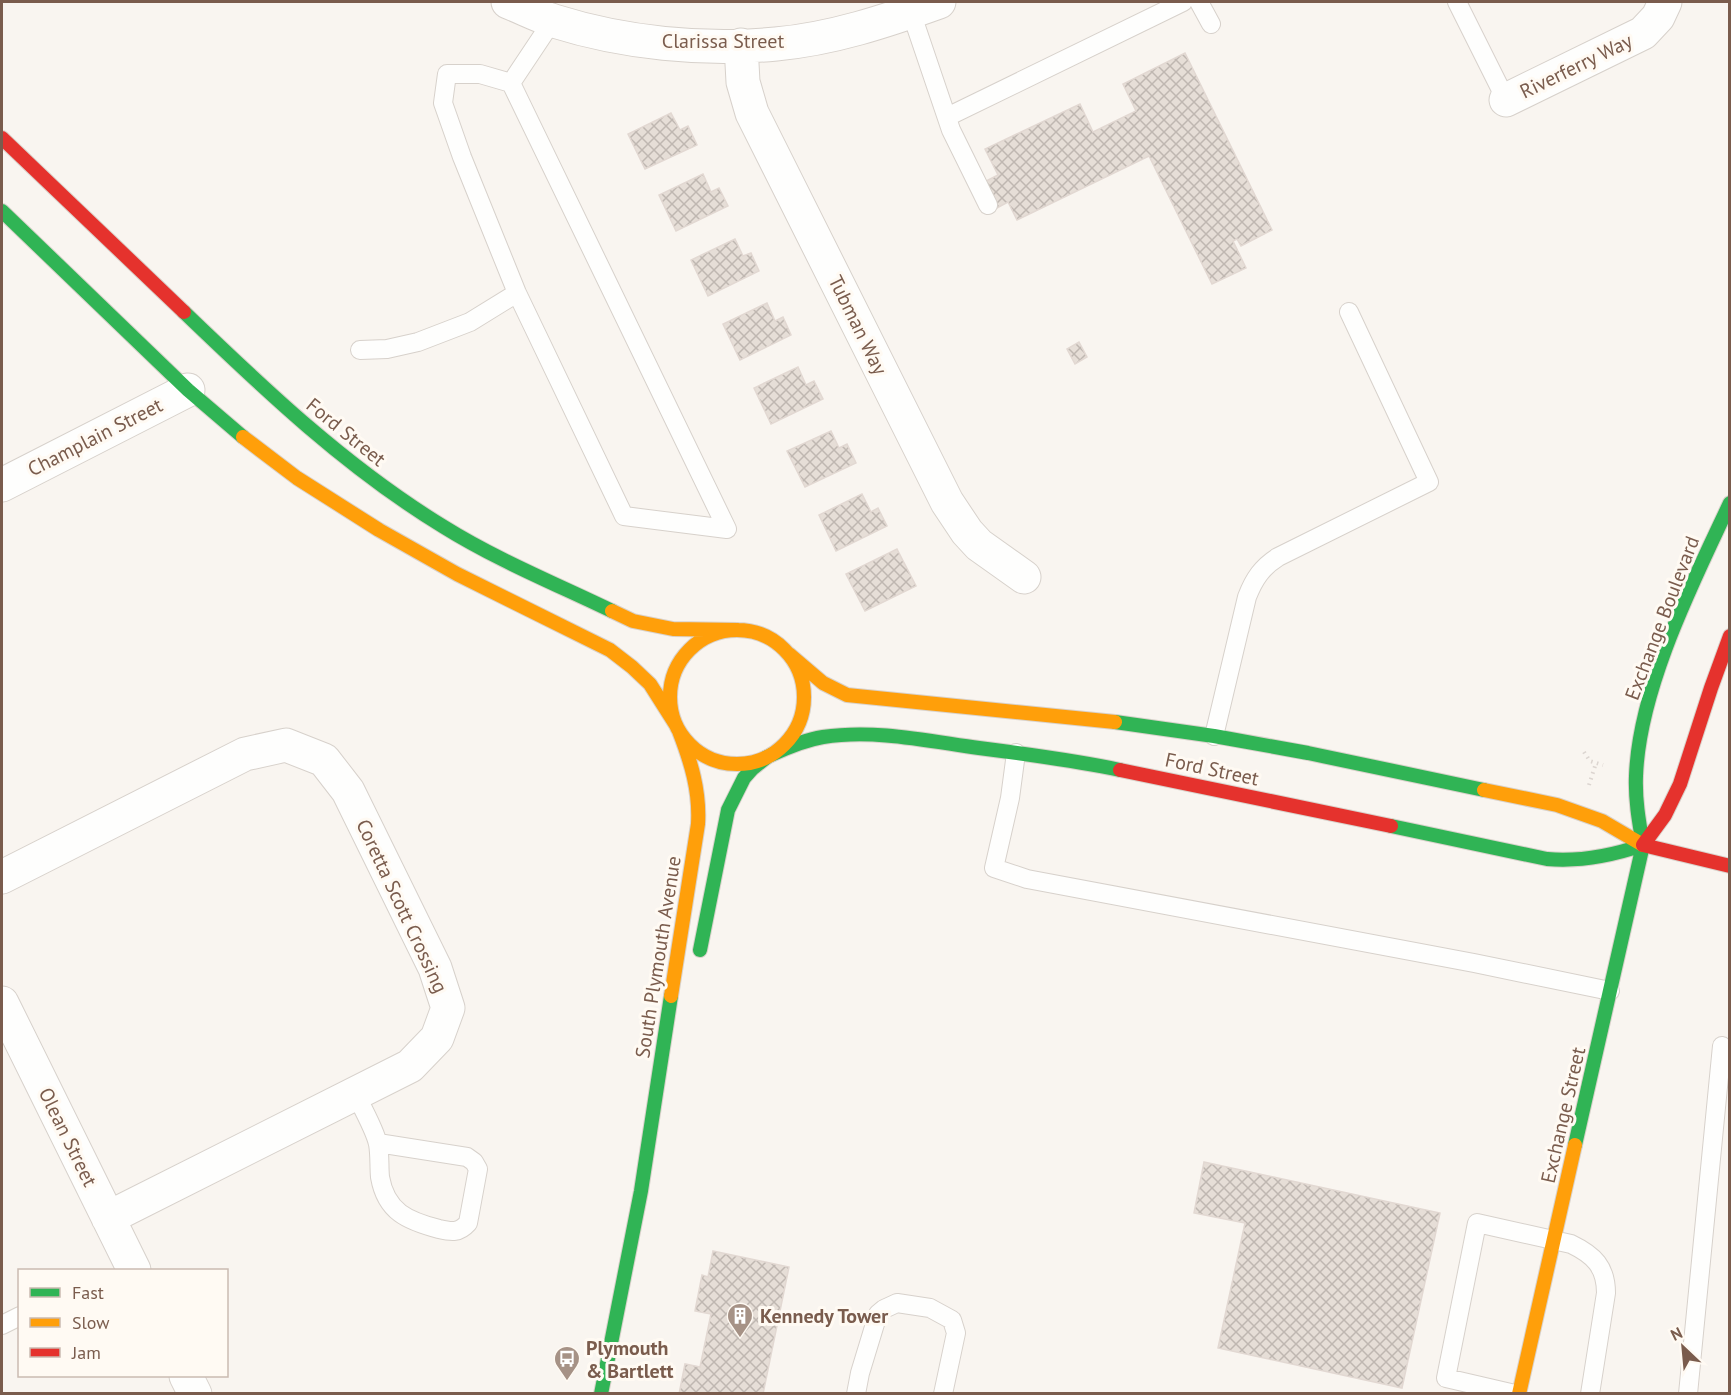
<svg xmlns="http://www.w3.org/2000/svg" width="1731" height="1395" font-family="'PT Sans',sans-serif">
<style>
.building{fill:url(#building-cross-hatch);stroke:#e2d8d2;stroke-width:1.5}
.lines{fill:none;stroke-linecap:round;stroke-linejoin:round}
.lane-casing{stroke:#d7d1cb;stroke-width:20}
.street-casing{stroke:#d7d1cb;stroke-width:35}
.fast-casing{stroke:#d9d2cb;stroke-width:16}
.slow-casing{stroke:#d9d2cb;stroke-width:16}
.jam-casing{stroke:#d9d2cb;stroke-width:16}
.path{stroke:#dcd5d0;stroke-width:4;stroke-dasharray:1.5 4.5;stroke-linecap:butt}
.lane{stroke:#fefefd;stroke-width:18}
.street{stroke:#fefefd;stroke-width:33}
.fast{stroke:#30b455;stroke-width:14}
.slow{stroke:#ff9f0a;stroke-width:14}
.jam{stroke:#e5322d;stroke-width:14}
.labels{text-anchor:middle;stroke-width:6;stroke-linejoin:round;paint-order:stroke}
.street-label{font-size:20px;fill:#7a5c4d;stroke:#fffaf3}
.poi-label{font-size:20px;font-weight:bold;fill:#7a5c4d;stroke:#fffaf3;text-anchor:start}
</style>
<defs>
<pattern id="building-cross-hatch" width="8" height="8" patternUnits="userSpaceOnUse" patternTransform="scale(1.5)"><rect width="8" height="8" fill="#e6ded7"/><path d="M0 0l8 8M0 8l8-8" fill="none" stroke="#bfb7b1"/></pattern>
</defs>
<rect width="100%" height="100%" fill="#f9f5f0"/>
<path class="building" d="M1185,53L1272,230L1241,246L1237,239L1233,241L1246,268L1212,284L1149,156L1017,220L1008,202L997,208L984,182L998,175L985,149L1080,104L1093,132L1136,111L1123,84Z
M671,113L680,130L688,126L697,145L645,169L628,134Z
M703,174L711,192L719,188L728,206L676,231L659,195Z
M735,239L743,256L751,253L759,271L708,296L691,260Z
M767,303L775,321L783,317L791,335L740,360L723,324Z
M1079,342L1087,357L1075,364L1067,349Z
M798,367L806,385L814,381L823,399L771,424L754,388Z
M831,431L839,448L847,444L856,463L805,487L787,451Z
M862,494L871,512L878,508L887,526L836,551L819,515Z
M897,549L916,586L865,611L846,574Z
M1204,1162L1440,1213L1402,1388L1218,1348L1245,1223L1194,1213Z
M713,1251L789,1267L763,1394H679L685,1364L700,1367L711,1314L695,1311L702,1275L708,1277Z"/>
<g class="lines">
<defs>
<path id="lane" d="M1199,2L1211,24
M1457,2L1506,100
M911,12L951,130L988,205
M511,83L727,529L624,516L517,293
M947,117L1183,2
M360,350L387,349L418,342L470,322L517,293L462,157L443,103L447,74H480L511,83L553,20
M1214,736L1247,597C1254,579 1262,567 1278,557L1429,482L1349,312
M1016,753L1010,798L994,868L1027,879L1474,963L1610,991
M355,1093C362,1107 375,1130 378,1144C380,1155 379,1166 380,1177C386,1212 408,1221 439,1229C452,1232 459,1233 468,1223L478,1169L474,1162L467,1157L378,1143
M2,1325L20,1316
M856,1394L860,1373L878,1314L884,1309L897,1303L930,1308L952,1320L956,1333L943,1394
M1515,1394L1446,1378L1477,1223L1571,1244C1594,1255 1606,1267 1606,1293L1590,1394
M1688,1394L1722,1046"/>
<path id="street" d="M508,2C523,8 539,16 554,21C624,43 703,51 776,44C832,39 886,21 939,2
M741,45L743,82L752,113L947,502L967,532L979,545L1024,577
M1506,100L1643,33L1658,17L1665,2
M2,485L188,390
M2,877L245,754L286,745L324,760L348,791L435,968L448,1008L437,1038L410,1066L108,1218
M2,1003L134,1270
M186,1376L195,1394"/>
<path id="fast" d="M2,211L188,390L243,437
M184,312C265,390 347,468 444,527C497,560 556,584 612,611
M1115,722L1214,736L1308,753L1484,790
M771,755C788,747 805,740 823,737C875,729 928,741 979,748C1026,754 1073,760 1120,770
M1391,826L1547,859C1581,862 1611,856 1643,845
M1643,845C1639,822 1635,800 1636,776C1639,688 1693,582 1730,503
M700,950L728,810L744,778L752,769L767,757
M1575,1145L1643,845
M601,1394L641,1191L671,996"/>
<path id="slow" d="M243,437L297,478L379,530L457,574L610,650L632,667L650,684L676,725
M612,611L633,621L673,629L738,630
M670 697a67 67 0 1 1 134 0a67 67 0 1 1-134 0Z
M789,654L823,683L847,695L1115,722
M1484,790L1557,805L1602,821L1643,845
M671,996L698,824C700,791 691,762 679,731
M1519,1394L1575,1145"/>
<path id="jam" d="M2,138L184,312
M1120,770L1391,826
M1643,845L1665,815L1680,784L1711,688L1730,636
M1643,845L1730,866"/>
</defs>
<use href="#lane" class="lane-casing"/>
<use href="#street" class="street-casing"/>
<use href="#fast" class="fast-casing"/>
<use href="#slow" class="slow-casing"/>
<use href="#jam" class="jam-casing"/>
<path class="path" d="M1584,752L1590,761L1603,765
M1589,785L1596,763"/>
<use href="#lane" class="lane"/>
<use href="#street" class="street"/>
<use href="#fast" class="fast"/>
<use href="#slow" class="slow"/>
<use href="#jam" class="jam"/>
</g>
<defs>
<symbol id="building-pin" viewBox="-11 -11 22 30"><path d="M0 17L-7.5 6A9.5 9.5 0 1 1 7.5 6Z" fill="#a69286" stroke="#fffaf3"/><path d="M-4-6H4V6H1V3H-1V6H-4ZM-2.5-4.3h1.7v1.8h-1.7ZM.8-4.3h1.7v1.8H.8ZM-2.5-1h1.7V.8h-1.7ZM.8-1h1.7V.8H.8Z" fill="#fff"/></symbol>
<symbol id="bus-pin" viewBox="-11 -11 22 30"><path d="M0 17L-7.5 6A9.5 9.5 0 1 1 7.5 6Z" fill="#a69286" stroke="#fffaf3"/><path d="M-5-6H5V4H4V6H2V4H-2V6H-4V4H-5ZM-3.5-4V0h7V-4ZM-3.5 1.2v1.5H-2V1.2ZM2 1.2v1.5H3.5V1.2Z" fill="#fff"/></symbol>
</defs>
<g fill-rule="evenodd">
<use href="#building-pin" x="725" y="1301" width="30" height="40"/>
<use href="#bus-pin" x="552" y="1344" width="30" height="40"/>
</g>
<g class="labels">
<g class="street-label">
<text x="723" y="48">Clarissa Street</text>
<text transform="translate(1576 66) rotate(-26)" y="7">Riverferry Way</text>
<text transform="translate(858 325) rotate(64)" y="7">Tubman Way</text>
<text transform="translate(346 432) rotate(39)" y="7">Ford Street</text>
<text transform="translate(95 437) rotate(-27)" y="7">Champlain Street</text>
<text transform="translate(1662 618) rotate(-69)" y="7">Exchange Boulevard</text>
<text transform="translate(1212 769) rotate(12)" y="7">Ford Street</text>
<text transform="translate(402 906) rotate(65)" y="7">Coretta Scott Crossing</text>
<text transform="translate(658 957) rotate(-81)" y="7">South Plymouth Avenue</text>
<text transform="translate(1563 1115) rotate(-77)" y="7">Exchange Street</text>
<text transform="translate(68 1137) rotate(64)" y="7">Olean Street</text>
</g>
<g class="poi-label">
<text x="760" y="1323">Kennedy Tower</text>
<text x="586" y="1355">Plymouth<tspan x="586" dy="23">&amp; Bartlett</tspan></text>
</g>
</g>
<rect width="1731" height="1395" fill="none" stroke="#7a5c4d" stroke-width="6"/>
<rect x="18" y="1269" width="210" height="108" fill="#fffaf3" stroke="#cabbb1" stroke-width="1.5"/>
<rect x="30" y="1288" width="30" height="9" fill="#30b455" stroke="#cabbb1" stroke-width="1.5"/>
<text x="72" y="1299" font-size="18" fill="#7a5c4d">Fast</text>
<rect x="30" y="1318" width="30" height="9" fill="#ff9f0a" stroke="#cabbb1" stroke-width="1.5"/>
<text x="72" y="1329" font-size="18" fill="#7a5c4d">Slow</text>
<rect x="30" y="1348" width="30" height="9" fill="#e5322d" stroke="#cabbb1" stroke-width="1.5"/>
<text x="72" y="1359" font-size="18" fill="#7a5c4d">Jam</text>
<g transform="translate(1683 1347) rotate(334)" stroke="#fffaf3" stroke-width="4.5" paint-order="stroke">
<path d="M0-4.5L10 22L0 15L-10 22Z" fill="#7a5c4d"/>
<text y="-9" font-size="16" font-weight="bold" text-anchor="middle" fill="#7a5c4d">N</text>
</g>
</svg>
